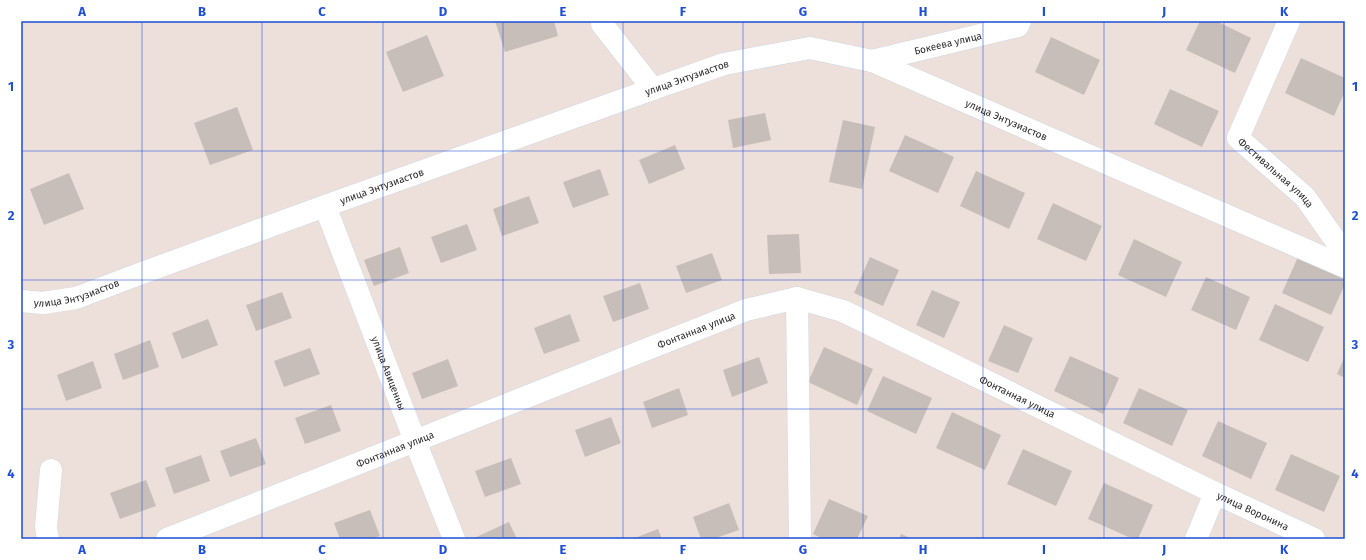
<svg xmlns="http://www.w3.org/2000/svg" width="1366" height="560" font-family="'Fira Sans',sans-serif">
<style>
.building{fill:#c8beb9}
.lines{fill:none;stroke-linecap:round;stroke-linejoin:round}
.minor-casing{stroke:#cfd9e4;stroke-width:23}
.minor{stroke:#fff;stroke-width:22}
.grid{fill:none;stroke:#1d4ed8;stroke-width:1;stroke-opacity:0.55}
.labels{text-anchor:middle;stroke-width:4;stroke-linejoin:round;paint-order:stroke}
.street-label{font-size:10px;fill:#2a2a2a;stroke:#fff}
.neatline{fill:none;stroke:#1d4ed8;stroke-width:1.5}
.grid-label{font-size:13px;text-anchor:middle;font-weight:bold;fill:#1d4ed8}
</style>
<rect width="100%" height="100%" fill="#eddfda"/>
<path class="building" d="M495,21H554L558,36L505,52Z
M1200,21H1216L1251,38L1235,73L1186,50Z
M427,35L444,76L403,92L386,52Z
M1051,37L1100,60L1084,95L1035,72Z
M1301,58L1345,78V91L1334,116L1285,93Z
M1170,89L1219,111L1202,147L1154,124Z
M237,107L253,150L210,165L194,123Z
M765,113L771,140L733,148L728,120Z
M843,120L875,127L862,189L829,182Z
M905,135L954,157L938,193L889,171Z
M675,145L685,169L649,184L639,160Z
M600,169L609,195L573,208L563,182Z
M976,171L1025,193L1009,229L960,206Z
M69,173L84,209L44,225L30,189Z
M529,196L539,223L502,236L493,209Z
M1053,203L1102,226L1086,261L1037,239Z
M467,224L477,250L441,263L431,237Z
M799,234L801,273L769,274L767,235Z
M1134,239L1182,262L1166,297L1118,275Z
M400,247L409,273L374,286L364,260Z
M712,253L722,280L686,293L676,266Z
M870,257L899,270L883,306L854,293Z
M1298,257L1345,279V284L1331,315L1282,293Z
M1206,277L1250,297L1236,330L1191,310Z
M640,283L649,309L613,322L603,296Z
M932,290L960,302L944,338L916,325Z
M282,292L292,318L256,331L246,305Z
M1275,304L1324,327L1308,362L1259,340Z
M570,314L580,341L544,354L534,328Z
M208,319L218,345L182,359L172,333Z
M1004,325L1033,338L1018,373L988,361Z
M150,340L159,367L123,380L114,354Z
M824,347L873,369L857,405L808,382Z
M310,348L320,374L284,387L274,361Z
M1070,356L1119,378L1103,414L1054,391Z
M1345,356V378L1337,374Z
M759,357L768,383L732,397L723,370Z
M448,359L458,386L422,399L412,373Z
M93,361L102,388L66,401L57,375Z
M883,376L932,398L916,434L867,411Z
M679,388L688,415L652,428L643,402Z
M1139,388L1188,410L1172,446L1123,423Z
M331,405L341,431L305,444L295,418Z
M952,412L1001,435L985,470L936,448Z
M611,417L621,443L585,457L575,430Z
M1218,421L1267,443L1251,479L1202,456Z
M256,438L266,464L230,477L220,451Z
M1023,449L1072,471L1056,506L1007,484Z
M1291,454L1340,476L1324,512L1275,490Z
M201,455L210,481L174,494L165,468Z
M511,458L521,484L485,497L475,471Z
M146,480L156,506L120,519L110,493Z
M1104,483L1153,505L1138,539H1133L1088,519Z
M829,499L868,516L857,539H823L813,534Z
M729,503L739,530L713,539H701L693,517Z
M370,510L380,536L372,539H340L334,523Z
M509,522L517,539H472Z
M658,529L662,539H632Z
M901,534L913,539H899Z"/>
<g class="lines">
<defs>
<g id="minor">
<path d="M602,21V24L653,89"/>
<path id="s1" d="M1289,21L1238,138L1305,197L1345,254"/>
<path id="s2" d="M872,61L1018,26L1020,21"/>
<path id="s3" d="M325,206L415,441L454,539"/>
<path d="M797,298L800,539"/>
<path id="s4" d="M21,301L43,303L76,298L134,276L325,206L653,89L724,64L810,48L872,61L1345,267"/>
<path d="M48,539L46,527L51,470"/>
<path id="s5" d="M167,539L746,310L797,298L843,311L1215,493L1314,539"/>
<path d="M1196,539L1215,493"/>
</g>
</defs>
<use href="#minor" class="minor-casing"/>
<use href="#minor" class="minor"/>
</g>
<path class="grid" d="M142,21V539M262,21V539M383,21V539M503,21V539M623,21V539M743,21V539M863,21V539M983,21V539M1104,21V539M1224,21V539M21,151H1345M21,280H1345M21,409H1345"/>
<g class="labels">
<g class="street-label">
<text dy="4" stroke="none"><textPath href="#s2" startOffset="78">Бокеева улица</textPath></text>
<text dy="4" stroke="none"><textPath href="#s4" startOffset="705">улица Энтузиастов</textPath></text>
<text dy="4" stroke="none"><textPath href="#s4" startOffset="1042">улица Энтузиастов</textPath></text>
<text dy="4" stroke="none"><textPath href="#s1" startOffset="179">Фестивальная улица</textPath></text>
<text dy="4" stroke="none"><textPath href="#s4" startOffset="381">улица Энтузиастов</textPath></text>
<text dy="4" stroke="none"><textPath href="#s4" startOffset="57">улица Энтузиастов</textPath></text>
<text dy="4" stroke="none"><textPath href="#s5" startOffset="569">Фонтанная улица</textPath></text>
<text dy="4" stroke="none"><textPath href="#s3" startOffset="179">улица Авиценны</textPath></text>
<text dy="4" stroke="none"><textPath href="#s5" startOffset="917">Фонтанная улица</textPath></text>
<text dy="4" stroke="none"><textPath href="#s5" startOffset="245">Фонтанная улица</textPath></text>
<text dy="4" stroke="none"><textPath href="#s5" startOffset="1179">улица Воронина</textPath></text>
</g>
</g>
<rect width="1366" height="560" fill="none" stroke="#ffffff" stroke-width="44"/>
<rect x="22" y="22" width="1322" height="516" class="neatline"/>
<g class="grid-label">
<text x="82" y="16">A</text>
<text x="202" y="16">B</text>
<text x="322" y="16">C</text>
<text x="443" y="16">D</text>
<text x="563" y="16">E</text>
<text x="683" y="16">F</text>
<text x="803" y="16">G</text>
<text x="923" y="16">H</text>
<text x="1044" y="16">I</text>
<text x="1164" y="16">J</text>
<text x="1284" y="16">K</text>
<text x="11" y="91">1</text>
<text x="1355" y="91">1</text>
<text x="11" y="220">2</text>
<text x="1355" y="220">2</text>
<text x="11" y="349">3</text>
<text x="1355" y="349">3</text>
<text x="11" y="478">4</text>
<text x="1355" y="478">4</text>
<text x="82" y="554">A</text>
<text x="202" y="554">B</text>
<text x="322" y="554">C</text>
<text x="443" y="554">D</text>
<text x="563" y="554">E</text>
<text x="683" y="554">F</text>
<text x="803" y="554">G</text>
<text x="923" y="554">H</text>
<text x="1044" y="554">I</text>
<text x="1164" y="554">J</text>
<text x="1284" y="554">K</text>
</g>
</svg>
